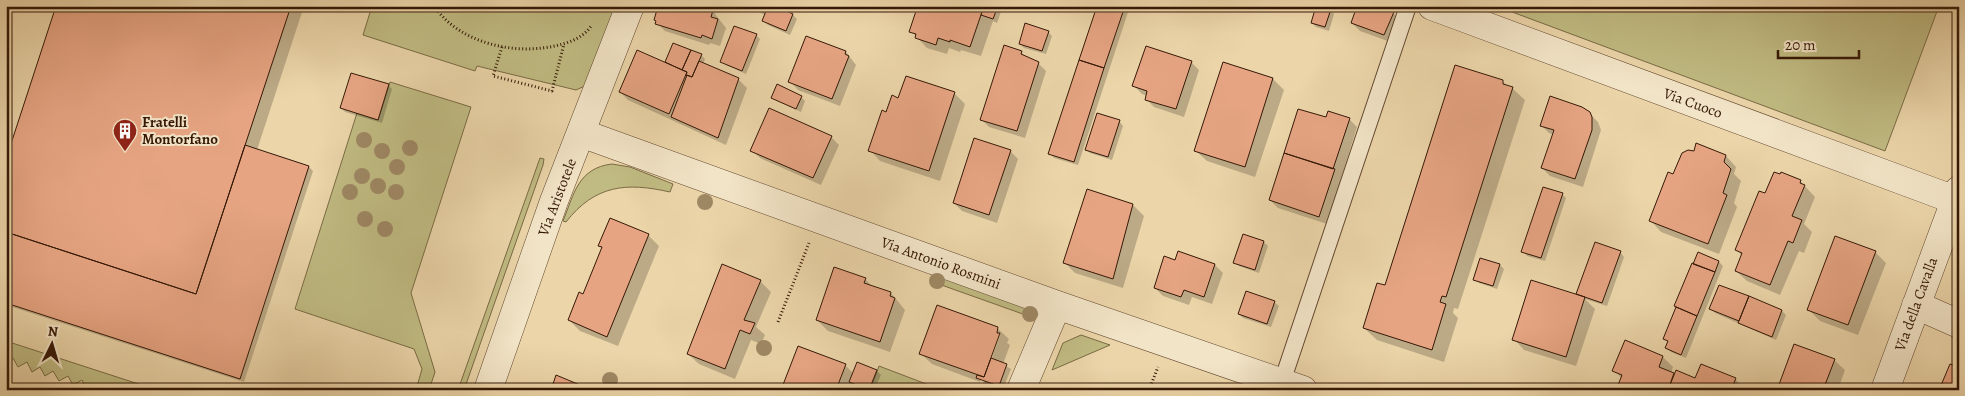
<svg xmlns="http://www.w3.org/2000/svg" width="1965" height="396" font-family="Alegreya,serif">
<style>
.green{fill:#c0bb82;stroke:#7a6a44}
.shadow{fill:#0003}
.building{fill:#e6a482;stroke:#351806}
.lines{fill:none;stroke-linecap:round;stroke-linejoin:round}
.service-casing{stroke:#62472f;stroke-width:18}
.minor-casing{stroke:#62472f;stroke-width:29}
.path{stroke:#351806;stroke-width:3;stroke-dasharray:1 2.5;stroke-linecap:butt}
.service{stroke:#f2e4c7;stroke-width:16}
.minor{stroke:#f2e4c7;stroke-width:28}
.tree{fill:#9e8864}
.labels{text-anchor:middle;stroke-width:4;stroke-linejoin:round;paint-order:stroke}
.street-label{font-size:15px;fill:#351806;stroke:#f2e4c7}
.poi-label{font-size:15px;font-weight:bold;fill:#351806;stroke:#f2e4c7;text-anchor:start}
</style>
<rect width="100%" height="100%" fill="#ebd5a9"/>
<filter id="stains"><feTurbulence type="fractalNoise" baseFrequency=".004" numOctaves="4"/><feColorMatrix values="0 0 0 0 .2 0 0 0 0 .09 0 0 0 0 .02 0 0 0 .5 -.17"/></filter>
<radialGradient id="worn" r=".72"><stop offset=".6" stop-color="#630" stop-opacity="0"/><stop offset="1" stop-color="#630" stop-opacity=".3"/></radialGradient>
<path class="green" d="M372,6H616L587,85L576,90L477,66L475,71L363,35Z
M1496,6H1939L1885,151Z
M390,82L471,107L411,293L435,372L429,390H416L422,369L414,349L295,309L357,113L378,120Z
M540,158L544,159L543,165L464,390H458Z
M612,164L630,167L673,184L670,192C626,182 595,185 566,222L563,221C574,194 578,168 612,164Z
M935,275L1037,311L1034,318L933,282Z
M1081,335L1110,345L1052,370L1063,343Z
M6,341L157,390H98L95,385L86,389L82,380L73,385L68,376L59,381L53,371L45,376L40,367L32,372L27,362L18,367L13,358L6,361Z
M879,366L942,390H870Z"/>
<path class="shadow" d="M57,6H304L257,150L309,167L313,171L244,382L6,305V163Z
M659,6H717L715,14L726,28L720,46L710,43L709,45L665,31L657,23Z
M754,6H773L793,15L797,19L790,35L768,25L764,21L766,15L758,12Z
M916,6H1003L997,23L993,21L981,56L961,50L960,52L949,48L947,54L927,48L911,31L917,13L915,10Z
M1098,6H1130L1078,165L1054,158L1050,153Z
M1318,6L1330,10L1334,14L1329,31L1316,27L1312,23Z
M1393,13L1401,21L1393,43L1360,31L1352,23Z
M1048,32L1052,36L1046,54L1024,48L1020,44Z
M756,35L760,39L746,74L726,65L722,61Z
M846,52L856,65L840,106L798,90L790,81Z
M1021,52L1027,58L1038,63L1046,71L1025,138L989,127L981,119Z
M701,55L705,59L703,64L738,79L747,88L726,145L628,100L620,92L670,66L667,62Z
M1191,62L1199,70L1184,117L1154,107L1146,99L1147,96L1142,94L1134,86Z
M1224,63L1273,79L1284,90L1255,177L1207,161L1196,151Z
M1503,82L1508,86L1512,88L1525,100L1458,309L1454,308L1453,313L1458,318L1444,362L1377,340L1364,328Z
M388,85L392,89L382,123L345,112L341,108Z
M954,93L965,104L940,181L880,161L870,150L887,114L899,99Z
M773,97H801L805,101L801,112L777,101Z
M1589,113L1598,122L1601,130L1583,187L1550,176L1542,168L1554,135L1549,133L1541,125Z
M1327,119H1349L1357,127L1327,224L1278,208L1270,200Z
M1119,121L1123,126L1112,160L1090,153L1086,149Z
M831,137L839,145L821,185L760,158L752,150Z
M1697,145L1726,156L1736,167L1734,174L1741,181L1734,203L1737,207L1719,254L1661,232L1651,221L1674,175L1695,152Z
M1010,151L1018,159L997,223L962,211L954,203Z
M1800,181L1815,197L1804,224L1812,232L1804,253L1799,251L1780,295L1747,281L1736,271L1742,256L1737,250L1766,195Z
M1088,191L1133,205L1144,216L1123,288L1075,273L1064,262Z
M1562,194L1566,198L1545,261L1527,256L1523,251Z
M648,235L659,246L618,346L580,331L569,320L584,296L603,249L600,246Z
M1243,236L1264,242L1268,246L1259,273L1239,266L1235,262Z
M1596,244L1620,252L1624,257L1607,306L1585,299L1595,309L1576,366L1524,350L1514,339L1577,296Z
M1875,252L1886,263L1858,335L1820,321L1809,310Z
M1698,254L1719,262L1723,266L1686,358L1671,352L1667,348L1669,343L1664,339L1692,265H1694Z
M1176,261L1215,265L1223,273L1212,304L1192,297L1189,305L1163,296L1155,288Z
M1500,265L1504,269L1497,289L1479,283L1475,279Z
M865,279L874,288L891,293L905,310L890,352L828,331L817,320Z
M760,281L771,292L756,327L765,335L761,344L751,340L735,379L699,364L688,354Z
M1959,282V297L1954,293Z
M1720,286L1782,311L1786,315L1776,340L1715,313L1711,309Z
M1274,302L1279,306L1271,327L1243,318L1239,314Z
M938,307L998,329L1009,339L1007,343L1010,345L1003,364L1011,369L1003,389L983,383L1000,335L998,333L980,382L932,364L921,354Z
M1663,357L1673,367L1671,373L1675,375L1695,380L1735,379L1746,390H1617L1622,378L1614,371Z
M1834,360L1845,370L1838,390H1778Z
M845,365L854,374L877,371L881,375L874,390H862L853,385L851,390H782Z"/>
<path class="building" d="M56,6H291L196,294L6,232V159Z
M658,6H707L706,8L713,10L711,17L718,19L712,39L702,35L701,38L655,24L656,21L654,20Z
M768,6H776L793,14L786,31L762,21Z
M915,6H984L970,47L950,40V42L938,38L936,45L915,38L916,34L909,32L916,11H913Z
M984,6H998L993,19L981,15Z
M1097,6H1125L1104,68L1079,60Z
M1316,6L1331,9L1325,27L1311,23Z
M1357,6H1378L1394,12L1384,35L1351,23Z
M1025,23L1049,31L1042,51L1019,44Z
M734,26L757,34L742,71L720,62Z
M806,36L846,51L845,54L849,56L832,99L788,82Z
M673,43L691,50L682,70L665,62Z
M1004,45L1022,51L1021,54L1039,62L1017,131L980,120Z
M1146,46L1192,61L1176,109L1145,100L1147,91L1132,86Z
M637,50L687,72L669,114L619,92Z
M691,50L702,54L692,77L686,75L687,72L682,70Z
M1079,60L1104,68L1074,162L1048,154Z
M699,61L739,78L718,138L671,117L687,75L692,77Z
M1223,62L1273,78L1245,167L1194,151Z
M1455,65L1503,80V84L1513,87L1446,297L1442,296L1440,302L1446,304L1432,350L1363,328L1377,283L1385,285Z
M351,73L389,84L378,120L340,108Z
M906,76L955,92L929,171L868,151L882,110L886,112L892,95L898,98Z
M777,84L802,96L796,109L771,98Z
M1550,96L1582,107L1590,112L1592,117V130L1575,179L1541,168L1554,130L1540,126Z
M769,108L832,136L813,178L750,151Z
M1298,109L1326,117L1328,111L1350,118L1333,169L1284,153Z
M1097,113L1120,120L1108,157L1085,150Z
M974,138L1011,150L989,215L953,203Z
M1696,143L1726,155L1724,162L1731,169L1723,193L1727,195L1708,244L1649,221L1668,172L1673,174L1682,153L1688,150L1694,151Z
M245,145L309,166L240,379L6,303V232L196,294Z
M1284,153L1335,169L1319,217L1269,200Z
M1774,172L1780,174L1781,172L1801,180L1800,183L1805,185L1792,216L1802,220L1793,243L1788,241L1770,285L1735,271L1742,253L1735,250L1759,191L1765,193Z
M1543,187L1563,193L1541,258L1521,252Z
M1087,189L1133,204L1113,279L1063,263Z
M610,218L649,234L607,337L568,320L579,292L583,294L602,247L598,246Z
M1243,234L1264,241L1255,270L1233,263Z
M1835,236L1876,251L1848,325L1807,310Z
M1595,242L1621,251L1602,303L1576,294Z
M1178,251L1215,264L1204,297L1184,290L1181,297L1154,288L1164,256L1175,260Z
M1698,252L1719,261L1715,272L1693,264Z
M1480,258L1500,264L1493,286L1473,280Z
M1692,263L1715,272L1697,316L1674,306Z
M722,264L761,280L744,320L755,323L750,334L740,330L725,369L687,354Z
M834,267L866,278L864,283L891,292L890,296L895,298L880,342L816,320Z
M1531,280L1585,297L1566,357L1512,340Z
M1719,285L1749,296L1739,321L1709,309Z
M1246,291L1275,301L1267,324L1238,314Z
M1749,296L1782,310L1772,337L1738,323Z
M937,305L998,327L997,333H1000L984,377L919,354Z
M1676,307L1697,316L1681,355L1665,348L1668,341L1663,339Z
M1625,340L1663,356L1659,367L1674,373L1668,390H1616L1622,375L1612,371Z
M1794,344L1835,359L1823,390H1777Z
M798,346L846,364L836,390H781Z
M991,358L1007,364L999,386L976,378L977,375L984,377Z
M857,362L877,370L869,390L849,382Z
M1701,364L1736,378L1731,390H1668L1676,370L1695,378Z
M1950,364L1959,367V390H1939Z
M556,375L592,390H551Z"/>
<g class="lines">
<defs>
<path id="service" d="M1282,382L1408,6"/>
<path id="minor" d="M1432,6L1955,200
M581,133L1057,305L1303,390
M1916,305L1959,324
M488,390L554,201L630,6
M1021,390L1057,305
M1885,390L1959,190"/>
</defs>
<use href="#service" class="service-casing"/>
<use href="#minor" class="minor-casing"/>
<path class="path" d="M434,6C460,44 516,56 559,45C571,42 584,37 591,26
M502,47L493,76L552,91L564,44
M778,322L809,243
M1149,390L1158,367"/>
<use href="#service" class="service"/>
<use href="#minor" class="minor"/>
</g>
<g class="tree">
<circle cx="364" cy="140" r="8"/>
<circle cx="410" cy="148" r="8"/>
<circle cx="382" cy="151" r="8"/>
<circle cx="397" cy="167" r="8"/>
<circle cx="362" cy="176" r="8"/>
<circle cx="378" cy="186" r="8"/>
<circle cx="350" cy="192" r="8"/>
<circle cx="396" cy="192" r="8"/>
<circle cx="705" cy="202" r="8"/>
<circle cx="365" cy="219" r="8"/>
<circle cx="385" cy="229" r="8"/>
<circle cx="937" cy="281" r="8"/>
<circle cx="1030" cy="314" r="8"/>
<circle cx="764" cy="348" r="8"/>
<circle cx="610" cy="380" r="8"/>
</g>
<defs>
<symbol id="building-pin" viewBox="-11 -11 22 30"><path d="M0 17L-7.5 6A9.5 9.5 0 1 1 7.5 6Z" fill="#8f2418" stroke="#f2e4c7"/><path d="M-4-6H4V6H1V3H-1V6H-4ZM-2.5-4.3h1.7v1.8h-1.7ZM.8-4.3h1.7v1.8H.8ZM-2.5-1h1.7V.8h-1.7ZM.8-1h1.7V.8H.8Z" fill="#fff"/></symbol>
</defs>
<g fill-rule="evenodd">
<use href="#building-pin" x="111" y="117" width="28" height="38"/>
</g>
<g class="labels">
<g class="street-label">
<text transform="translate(1693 103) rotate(20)" y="5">Via Cuoco</text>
<text transform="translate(557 197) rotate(-69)" y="5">Via Aristotele</text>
<text transform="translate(941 263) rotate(20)" y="5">Via Antonio Rosmini</text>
<text transform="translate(1916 304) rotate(-70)" y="5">Via della Cavalla</text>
</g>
<g class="poi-label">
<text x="142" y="127">Fratelli<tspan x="142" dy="17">Montorfano</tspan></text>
</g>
</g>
<rect width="1965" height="396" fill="none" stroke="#ebd5a9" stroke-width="25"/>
<rect x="8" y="8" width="1950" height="381" fill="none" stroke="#351806" stroke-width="2.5"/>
<rect x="12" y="12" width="1940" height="371" fill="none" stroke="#351806"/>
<g transform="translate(52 344) rotate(5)" stroke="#f2e4c7" stroke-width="4" paint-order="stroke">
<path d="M0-4L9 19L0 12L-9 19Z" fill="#351806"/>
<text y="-8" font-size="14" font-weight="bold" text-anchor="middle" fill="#351806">N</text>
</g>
<path d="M1778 50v8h81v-8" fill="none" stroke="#351806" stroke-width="2.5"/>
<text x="1785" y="50" font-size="15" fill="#351806" stroke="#f2e4c7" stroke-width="4" paint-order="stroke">20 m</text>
<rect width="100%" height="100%" filter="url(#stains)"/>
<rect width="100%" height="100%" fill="url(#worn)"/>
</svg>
